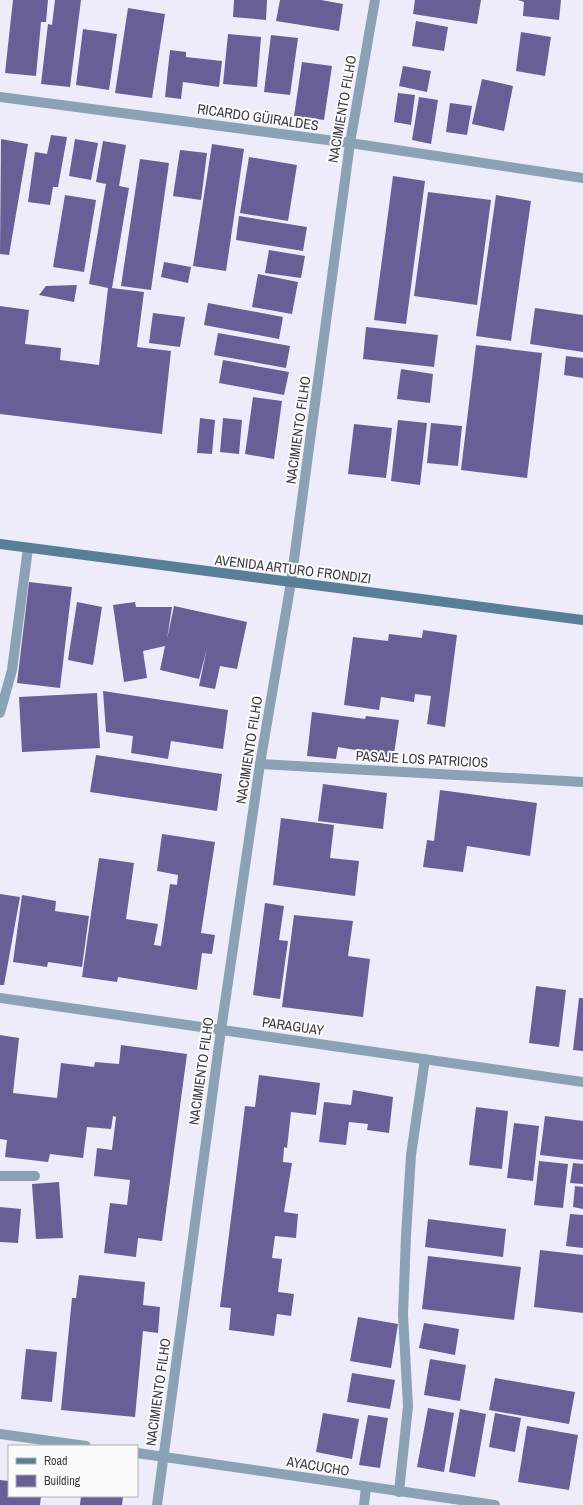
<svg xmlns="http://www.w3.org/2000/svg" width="583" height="1505" font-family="'Archivo Narrow',sans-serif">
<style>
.building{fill:#695e96}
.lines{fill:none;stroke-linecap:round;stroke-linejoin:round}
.lane{stroke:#89a3b5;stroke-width:10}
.street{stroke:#89a3b5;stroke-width:10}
.secondary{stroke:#587e98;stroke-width:10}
.labels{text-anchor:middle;stroke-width:4;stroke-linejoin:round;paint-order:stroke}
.street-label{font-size:14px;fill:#3c3b45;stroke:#fbfbfb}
</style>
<rect width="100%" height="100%" fill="#eeecfb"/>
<path class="building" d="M13,0H48L46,22H41L36,76L5,73Z
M55,0H81L70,87L41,84L48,24L52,25Z
M234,0H267L266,20L233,17Z
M280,0H321L343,4L339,31L276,21Z
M415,0H481L477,24L413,14Z
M518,0H561L559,20L523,16L524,2Z
M128,8L165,14L152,98L115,93Z
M416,21L448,27L444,51L412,46Z
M83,29L117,34L109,90L76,85Z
M521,32L551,37L545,76L516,71Z
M228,34L261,37L257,87L223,84Z
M271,35L298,38L290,95L264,92Z
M170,50L186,52V57L222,61L219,87L183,82L181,99L165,97Z
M302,62L332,66L324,120L294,116Z
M403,66L431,71L427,92L399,86Z
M482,79L513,86L504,131L472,124Z
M398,93L415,95L411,125L394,122Z
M419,97L438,100L431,144L412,140Z
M450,103L472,106L467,135L446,132Z
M51,135L67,137L58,187H53L50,205L28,202L35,152L47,154Z
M1,139L28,144L9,255L0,254Z
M75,139L98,143L91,180L69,176Z
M103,141L126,145L119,186L129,188L112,288L144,292L137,347L171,351L162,434L0,414V306L29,310L25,344L61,348L60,360L99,365L108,288L89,284L106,184L96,182Z
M212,144L244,149L226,271L193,266Z
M180,150L207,153L201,200L173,196Z
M249,157L297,165L288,221L240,213Z
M140,159L169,163L151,290L121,286Z
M393,176L425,181L406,324L374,320Z
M428,192L491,200L477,305L414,296Z
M65,195L96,200L84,272L53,267Z
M496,195L531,201L511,341L476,336Z
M239,216L307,227L303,251L236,240Z
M269,250L305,256L301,278L265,273Z
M164,262L191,267L188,283L161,277Z
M258,274L298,282L292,314L252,307Z
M77,285L74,302L39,295L46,286Z
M208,303L283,317L279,339L204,325Z
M535,308L583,315V352L530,344Z
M153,313L185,317L180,347L149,343Z
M366,327L438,335L434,367L363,359Z
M218,333L290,346L286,368L214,355Z
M476,345L542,353L527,478L461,470Z
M566,356L583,358V378L564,375Z
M223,360L289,372L284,395L219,383Z
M401,369L433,374L430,403L397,399Z
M253,397L282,401L274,459L245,454Z
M200,418L215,420L212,454L197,453Z
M223,418L242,420L239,454L220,452Z
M398,420L427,423L420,485L391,481Z
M431,423L462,426L458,466L427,463Z
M354,424L392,428L386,478L348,474Z
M29,582L72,587L60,688L17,683Z
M77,602L102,607L93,665L68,660Z
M135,602L136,607H172L167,639L174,606L247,622L237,669L220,666L215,689L199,686L207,648L199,679L160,670L165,646L143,651L147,678L124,682L113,605Z
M423,630L457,635L445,727L427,724L431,696L415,694L414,702L381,697L379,710L344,705L353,637L388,641L389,634L422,638Z
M103,691L228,710L223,749L171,741L168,759L131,753L133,736L106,732Z
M97,693L100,748L22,752L19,697Z
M312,712L365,719L366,716L399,720L393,761L361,757V751L338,747L336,759L307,756Z
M96,755L222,774L217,811L90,792Z
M323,784L387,793L383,829L318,821Z
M440,790L537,803L530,856L467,846L463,872L423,867L427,840L434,841Z
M281,818L334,825L330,858L359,861L355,896L273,885Z
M162,834L215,842L201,933L215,935L212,954L202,953L197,990L118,977L117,982L82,977L99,858L134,863L126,919L158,924L154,945L161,946L170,884L177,885L178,875L157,871Z
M0,894L20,897L4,985H0Z
M22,895L56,901L55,911L89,916L82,967L48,962L47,967L13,962Z
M265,903L284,906L279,940L288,941L280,999L253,995Z
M294,915L353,921L348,956L370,959L363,1017L282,1007Z
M536,986L566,990L559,1047L529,1043Z
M579,998H583V1051L573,1050Z
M0,1035L19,1038L13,1093L57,1098L61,1063L94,1067L95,1062L119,1064L121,1045L187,1054L162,1241L138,1238L136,1257L104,1253L110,1203L127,1205L130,1180L94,1176L97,1148L112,1150L116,1117L113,1116L111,1129L87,1127L83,1158L50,1154L48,1162L5,1157L7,1140L0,1139Z
M259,1075L320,1083L316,1115L291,1112L287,1148L284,1147L283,1162L292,1163L284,1212L298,1214L296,1238L275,1236L272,1258L282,1259L278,1292L294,1294L291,1316L277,1314L274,1336L229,1330L231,1308L220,1307L245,1106L255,1107Z
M353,1090L393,1097L389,1133L367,1130L368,1124L349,1122L346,1145L319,1142L324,1102L351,1105Z
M476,1107L508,1111L502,1169L469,1165Z
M545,1116L583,1121V1160L540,1155Z
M514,1123L539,1126L533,1181L507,1178Z
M539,1161L568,1164L563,1208L534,1205Z
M573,1163L583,1164V1184L570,1183Z
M59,1182L63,1238L36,1239L32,1184Z
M575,1186L583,1187V1209L573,1207Z
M0,1207L21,1209L18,1243L0,1242Z
M570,1214L583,1215V1248L566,1246Z
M428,1219L506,1229L503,1257L425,1247Z
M540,1250L583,1255V1313L534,1307Z
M428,1256L521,1267L514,1320L422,1309Z
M79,1275L145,1282L143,1305L160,1307L158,1333L143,1331L135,1417L61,1410L72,1298H76Z
M358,1317L398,1324L391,1368L350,1361Z
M424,1323L459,1329L455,1355L419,1348Z
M26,1349L57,1352L52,1402L21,1399Z
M430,1359L466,1365L460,1401L424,1395Z
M352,1373L395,1380L390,1409L347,1402Z
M495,1378L575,1392L569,1424L489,1410Z
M428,1408L454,1413L444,1472L417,1467Z
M460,1409L486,1414L475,1477L449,1472Z
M323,1413L359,1419L352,1459L316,1452Z
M495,1413L521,1418L515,1452L489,1447Z
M368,1415L388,1418L380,1468L359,1465Z
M527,1426L578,1435L569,1490L518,1482Z
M0,1480L9,1481V1496H41L40,1505H0Z
M81,1496H123L122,1505H80Z"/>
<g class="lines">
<path class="lane" d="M0,713L12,670L28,548
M260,764L583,782
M0,1176H35
M399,1492L408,1406L403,1315L406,1236L411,1155L425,1059
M364,1505L366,1487"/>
<path class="street" d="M0,97L350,143L583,178
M0,998L583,1082
M0,1434L86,1446
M137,1453L495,1505
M157,1505L221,1030L260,764L291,582L350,143L375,0"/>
<path class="secondary" d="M0,544L583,620"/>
</g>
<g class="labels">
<g class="street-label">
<text transform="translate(342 109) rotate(-80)" y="5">NACIMIENTO FILHO</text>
<text transform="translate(258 117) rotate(8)" y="5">RICARDO GÜIRALDES</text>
<text transform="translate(298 430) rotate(-82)" y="5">NACIMIENTO FILHO</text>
<text transform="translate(293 569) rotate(7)" y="5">AVENIDA ARTURO FRONDIZI</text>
<text transform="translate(249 750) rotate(-81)" y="5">NACIMIENTO FILHO</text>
<text transform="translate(422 759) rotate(3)" y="5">PASAJE LOS PATRICIOS</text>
<text transform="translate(293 1026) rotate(8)" y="5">PARAGUAY</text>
<text transform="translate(201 1071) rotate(-82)" y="5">NACIMIENTO FILHO</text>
<text transform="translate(158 1392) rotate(-82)" y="5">NACIMIENTO FILHO</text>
<text transform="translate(318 1466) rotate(9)" y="5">AYACUCHO</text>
</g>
</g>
<rect x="8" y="1445" width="130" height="52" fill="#fbfbfb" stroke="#afaeb2"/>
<rect x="16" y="1458" width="20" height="6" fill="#587e98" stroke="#afaeb2"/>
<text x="44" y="1465" font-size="12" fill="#3c3b45">Road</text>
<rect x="16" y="1475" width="20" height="12" fill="#695e96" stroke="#afaeb2"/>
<text x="44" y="1485" font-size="12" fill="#3c3b45">Building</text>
</svg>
